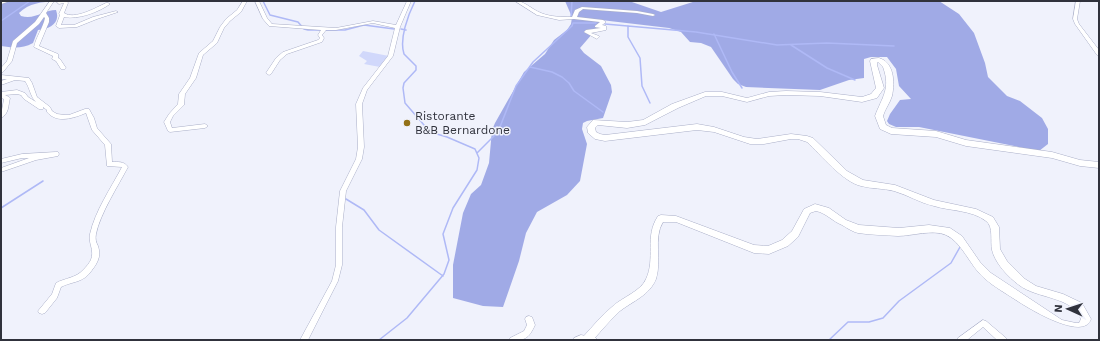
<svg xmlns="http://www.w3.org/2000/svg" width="1100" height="341" font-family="'Work Sans',sans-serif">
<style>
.green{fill:#d1d8fb}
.forest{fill:#a0aae6}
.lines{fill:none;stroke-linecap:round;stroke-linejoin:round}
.stream{stroke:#afb9f6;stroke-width:1.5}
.street-casing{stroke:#aaafc8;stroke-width:1}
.secondary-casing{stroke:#aaafc8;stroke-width:1}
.street{fill:#fff;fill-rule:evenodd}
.secondary{fill:#fff;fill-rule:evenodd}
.poi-dot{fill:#937118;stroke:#f0f2fc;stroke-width:1.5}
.labels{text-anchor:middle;stroke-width:3;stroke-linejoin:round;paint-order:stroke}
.poi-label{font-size:12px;fill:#30323c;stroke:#f0f2fc;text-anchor:start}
</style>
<rect width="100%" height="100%" fill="#f0f2fc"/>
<path class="green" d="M363,51L389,56L380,67L364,64L367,61L359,56Z"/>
<path class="forest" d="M4,1H55C42,2 29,3 19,13L21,16C35,20 44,10 56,10C61,24 49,29 38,30L33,43C22,49 13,48 1,46V2Z
M565,1H629L661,12L696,1H939L959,14L974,33L985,63L988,77L1007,96L1020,101L1042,118L1048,129V144L1039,151L919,127H896L889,124L887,121L890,114L900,100L911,99L899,86L896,69L887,57H871L864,59V78L849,80L820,90L746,87L738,84L733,79L711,47L701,43L690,42L681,32L669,28L601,20L593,33L580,48L584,53L601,66L611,85L612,92L603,118L587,121L583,123L582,129L587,144L580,181L567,195L537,212L526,233L519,261L503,307L483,306L453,298V265L463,213L471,194L481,185L489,163L492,130L495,123L524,72L545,54L554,40L567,30L571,24L572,17Z"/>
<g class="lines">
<path class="stream" d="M263,1L270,15L298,22L304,29L308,30H345L364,25L394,29
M571,17L572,1
M1,21L30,1
M573,23H596
M605,24L696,32L777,45L827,43L894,46
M628,26V37L640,58L642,86L650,103
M401,29L406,30
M714,34L732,72L742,88
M791,45L827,68L855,80
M530,67L552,72L562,77L569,83L574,91L603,112
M477,153L498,132L516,86L533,62L572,26L573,23
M346,199L364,210L379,230L443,276
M1,208L43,181
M379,340L407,318L444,274L449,260L443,234L453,208L477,170L479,158L475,149L447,137L430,132L405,103L403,88L404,83L416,70V66L404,54C399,39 408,15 415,1
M829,340L848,322H869L883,318L899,301L951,263L960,247"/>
<defs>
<path id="street" d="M3,1H10L1,4V2Z
M50,1H54L46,13L49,18V22L39,46L58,54V58L60,59L66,68L65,69H61L56,61L52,59L53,56L34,47C36,37 43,28 45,18L44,17L39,24L17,43L12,61L3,72L1,73V68L7,61L13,41L35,22Z
M56,1H67L68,3L64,13C75,20 95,8 106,3H108L110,4C99,12 78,20 64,17L61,25H74L93,17L116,11L118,12L97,19L77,27L59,28L56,26L60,15L59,14L64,3L59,4Z
M243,1H247L241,12L230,21L224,28L217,43L203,55L196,78L185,94L184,105L173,116L170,122L172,128L205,124L208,126L205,128L170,132L168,131L164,122L169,114L178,104L179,94L190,78L199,53L213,41L220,27L226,19L237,10Z
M255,1H259L267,18L272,24L336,28L373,21L396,25L407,1H411L400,27L393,56L367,90L362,104L364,147L362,159L346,191L342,227V265L338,281L308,340H300L332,281L336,265V227L340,191L356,159L358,147L356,104L363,88L388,56L395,28L373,23L336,30H326L322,35L324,38L322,42L287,54L280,60L271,74L269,75L266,73L276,58L283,52L318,40L320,38L318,35L321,30L269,26L263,19Z
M515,1C525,1 531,9 541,13C551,17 561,17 572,17L575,10L582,7L637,11L653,14L655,15L653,16L637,13L583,9L579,12L577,17L603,20L606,22L602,25L606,26V30L591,33L599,36V37L597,39L584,32L586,30L601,28L595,27V26L600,22L574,19L559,20L537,15Z
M1076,1H1080L1077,19L1079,24L1099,50V56L1097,55L1075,24L1073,19Z
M1,75L29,78L32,83L37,97L50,107L52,111L57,114L65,115H69L85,109H89L94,118L97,128L111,144L112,162C118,162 124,161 128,167C118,186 100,214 96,234C95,239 96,242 98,246C102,258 96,265 89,274C81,283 70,282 61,287L57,298L45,313L42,314L39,313L38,311L52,294L56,283C65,278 76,278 83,270C91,262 94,257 91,246C90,242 89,238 90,234C95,211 111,188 122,167L107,166L105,145L92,130L86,113C74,118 57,124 47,112V110L43,107V109H39L24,99L21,95L17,94L5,95L9,97L10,98C8,106 9,114 1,118C1,112 3,106 4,99L1,98V92L17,90L25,93L28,97L36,102C30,96 30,88 25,81L15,80L1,85V81L7,79H1Z
M56,152H58L59,154L58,156L36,160L1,172V168L29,158H22L1,163V159L22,154Z
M529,316L532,317L535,325C528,340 525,340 509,340L510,338L524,331L527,325L525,319L526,317Z
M983,320L986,321L1006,338L1007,340H997L983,327L967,340H957L958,338Z
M581,335L596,338L597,340H573L574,338Z"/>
<path id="secondary" d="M879,58C894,62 895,82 892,96C890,103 885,109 883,116L886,125L892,128L936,131L966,140L1052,152L1080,160L1099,162V168L1080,166L1052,158L966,146L936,137L891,134L880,129L875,116C882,97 891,89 883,67L878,62L877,63V65L884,88L877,98L862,102L820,96L786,95L769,96L747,102L722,96H706L678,108L645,125L627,128L598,125L595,128L596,132L600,134L605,135L697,124L714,127L744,137L757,139L791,134L807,136L813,138L847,171L863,180L895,185L934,200L976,209L993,217L999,227L1000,249L1007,261L1025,279L1036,286L1063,294L1082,303L1091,319C1084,341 1033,311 1019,302C1007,294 994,287 984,278C970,266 962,242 946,235C933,229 912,236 898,236C885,235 871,235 858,233C853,232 847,228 842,225C832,221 826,213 816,211L810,213L798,237L788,246L769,254L754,253L676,222H663C653,238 662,261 656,279C650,295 633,301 620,311C610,320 602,330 593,340H581L583,337C593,326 602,315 613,306C623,297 641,291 646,279C656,258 644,237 658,216L661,215L676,216L754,245L768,246L782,240L792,231L804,209L815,204L829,208L846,220L859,225L899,228L929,225L950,228L962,236L980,262L991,273L1062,320L1076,323H1079L1081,319C1072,296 1037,299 1019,285C1008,277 995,263 992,250C990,241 994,227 986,221C972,210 950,211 934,206C920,203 908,195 894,191C883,188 872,189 861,186C843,182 821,155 807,142L798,139H791L764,144H750L714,132L697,130L605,141L595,139L588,133L587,127L593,120L627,122L643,120L672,104L705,92H722L747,98L769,92L786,91L820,92L862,97L871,94L876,88L870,61L871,59Z"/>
</defs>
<use href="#street" class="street-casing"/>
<use href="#secondary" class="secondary-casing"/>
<use href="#street" class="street"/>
<use href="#secondary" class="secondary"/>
</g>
<circle class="poi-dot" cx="407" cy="123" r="4"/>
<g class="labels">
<g class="poi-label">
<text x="415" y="120">Ristorante<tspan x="415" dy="14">B&amp;B Bernardone</tspan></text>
</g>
</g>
<rect width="1100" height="341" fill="none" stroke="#30323c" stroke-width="4"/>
<g transform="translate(1068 309) rotate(273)" stroke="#f0f2fc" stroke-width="3" paint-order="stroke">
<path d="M0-3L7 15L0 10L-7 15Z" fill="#30323c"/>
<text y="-6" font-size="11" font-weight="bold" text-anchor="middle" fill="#30323c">N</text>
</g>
</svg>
